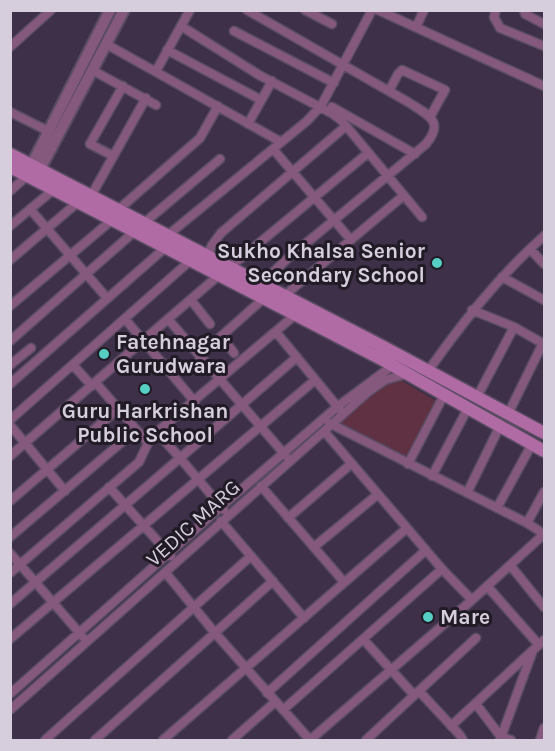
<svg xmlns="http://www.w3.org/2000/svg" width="555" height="751" font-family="Karla,sans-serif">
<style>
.green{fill:#603142}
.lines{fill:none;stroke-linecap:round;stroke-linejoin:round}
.minor-casing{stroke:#594c63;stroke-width:11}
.tertiary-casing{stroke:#594c63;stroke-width:14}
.secondary-casing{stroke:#594c63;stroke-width:15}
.minor{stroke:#85597d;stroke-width:8}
.tertiary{stroke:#85597d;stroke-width:10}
.secondary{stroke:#b06aa4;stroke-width:12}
.poi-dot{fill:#56cec4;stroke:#211b26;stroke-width:2}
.labels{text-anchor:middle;stroke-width:6;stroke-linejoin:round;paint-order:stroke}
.poi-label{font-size:21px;font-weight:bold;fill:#d6cedd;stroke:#211b26;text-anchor:start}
.street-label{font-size:21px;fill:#d6cedd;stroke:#211b26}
</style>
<rect width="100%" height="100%" fill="#3d3048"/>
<path class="green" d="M392,375L436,401L407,456L331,422L361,387Z"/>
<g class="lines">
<defs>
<path id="minor" d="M247,10L408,102C428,115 445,121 426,144L287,259L261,284
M305,10L332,24
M378,10L544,86
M496,10L494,17L500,28L544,46
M524,10L525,14L544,24
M181,26L259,75L333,114L342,121L422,217
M416,27L424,10
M234,31L334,83
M106,44L281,142
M10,47L51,10
M167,50L261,100
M92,70L156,105
M156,71L190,10
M389,91L398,74L402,70L445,90L430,117
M332,107L415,154
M10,112L48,131
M248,124L272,81
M273,149L351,240
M113,156L90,144L123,86
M10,191L27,176
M91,196L146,98
M30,209L107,298
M118,210L200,138L218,106
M144,223L220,159
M10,226L53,190
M168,235L307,121L321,106L372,10
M530,249L544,264
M207,256L212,245L221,233L346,126
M10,260L77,203
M229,268L368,153
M502,277L544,300
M284,296L403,196
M191,300L210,324
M10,306L112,220
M472,310L514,327L544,344
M125,319L195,402
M168,319L219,275
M276,332L341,411
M221,336L234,353
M10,341L135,231
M199,356L263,299
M10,365L31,348
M73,365L92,386
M428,371C463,322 499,276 544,236
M96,383L148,443
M10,384L166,247
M477,397L514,327
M508,414L543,343
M10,420L191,260
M329,423L527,523L544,534
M10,425L65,491
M324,431L442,569L472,600
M157,432L180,458L297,357
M10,456L168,319L286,456
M408,464L444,395
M432,476L468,408
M261,486L344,582
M109,487L171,556
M467,493L500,426
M10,501L118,409
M497,508L532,444
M288,518L351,464
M221,521L304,618
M527,523L544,492
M10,537L136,430
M314,547L377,495
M10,553L83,637
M510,565L544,607
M165,572L215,633L310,740
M10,573L139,462L148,443L157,432L295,315
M487,586L539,645
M10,604L180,458L224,510
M10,639L315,380
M363,639L414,695
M419,691L459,734L463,740
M267,693L426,550
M10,694L221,507L337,407L392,366
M476,704L501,737L511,740
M10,710L368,392L385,380L406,374
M283,710L442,569
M451,726L544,640
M45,740L251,556
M95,740L273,581
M163,740L407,528
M232,740L275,702
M310,740L472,600L544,534
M366,740L476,638
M500,740L532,653
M540,740L544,728"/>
<path id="tertiary" d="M29,170L110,10
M37,175L124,10"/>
<path id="secondary" d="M10,154L380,345L544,433
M10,167L383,360L544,451"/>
</defs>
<use href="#minor" class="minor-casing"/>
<use href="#tertiary" class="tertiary-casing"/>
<use href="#secondary" class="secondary-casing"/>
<use href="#minor" class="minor"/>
<use href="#tertiary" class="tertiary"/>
<use href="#secondary" class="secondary"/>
</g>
<g class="poi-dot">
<circle cx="437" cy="263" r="6"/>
<circle cx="104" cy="354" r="6"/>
<circle cx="145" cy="389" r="6"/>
<circle cx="428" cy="617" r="6"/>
</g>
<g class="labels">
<g class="poi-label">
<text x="425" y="258" text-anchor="end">Sukho Khalsa Senior<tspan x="425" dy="24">Secondary School</tspan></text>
<text x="116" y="349">Fatehnagar<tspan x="116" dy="24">Gurudwara</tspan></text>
<text x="145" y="418" text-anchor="middle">Guru Harkrishan<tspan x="145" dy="24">Public School</tspan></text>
<text x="440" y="624">Mare</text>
</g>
<g class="street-label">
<text transform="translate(193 523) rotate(-42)" y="7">VEDIC MARG</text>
</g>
</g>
<rect width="555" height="751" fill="none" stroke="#d6cedd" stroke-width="24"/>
</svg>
